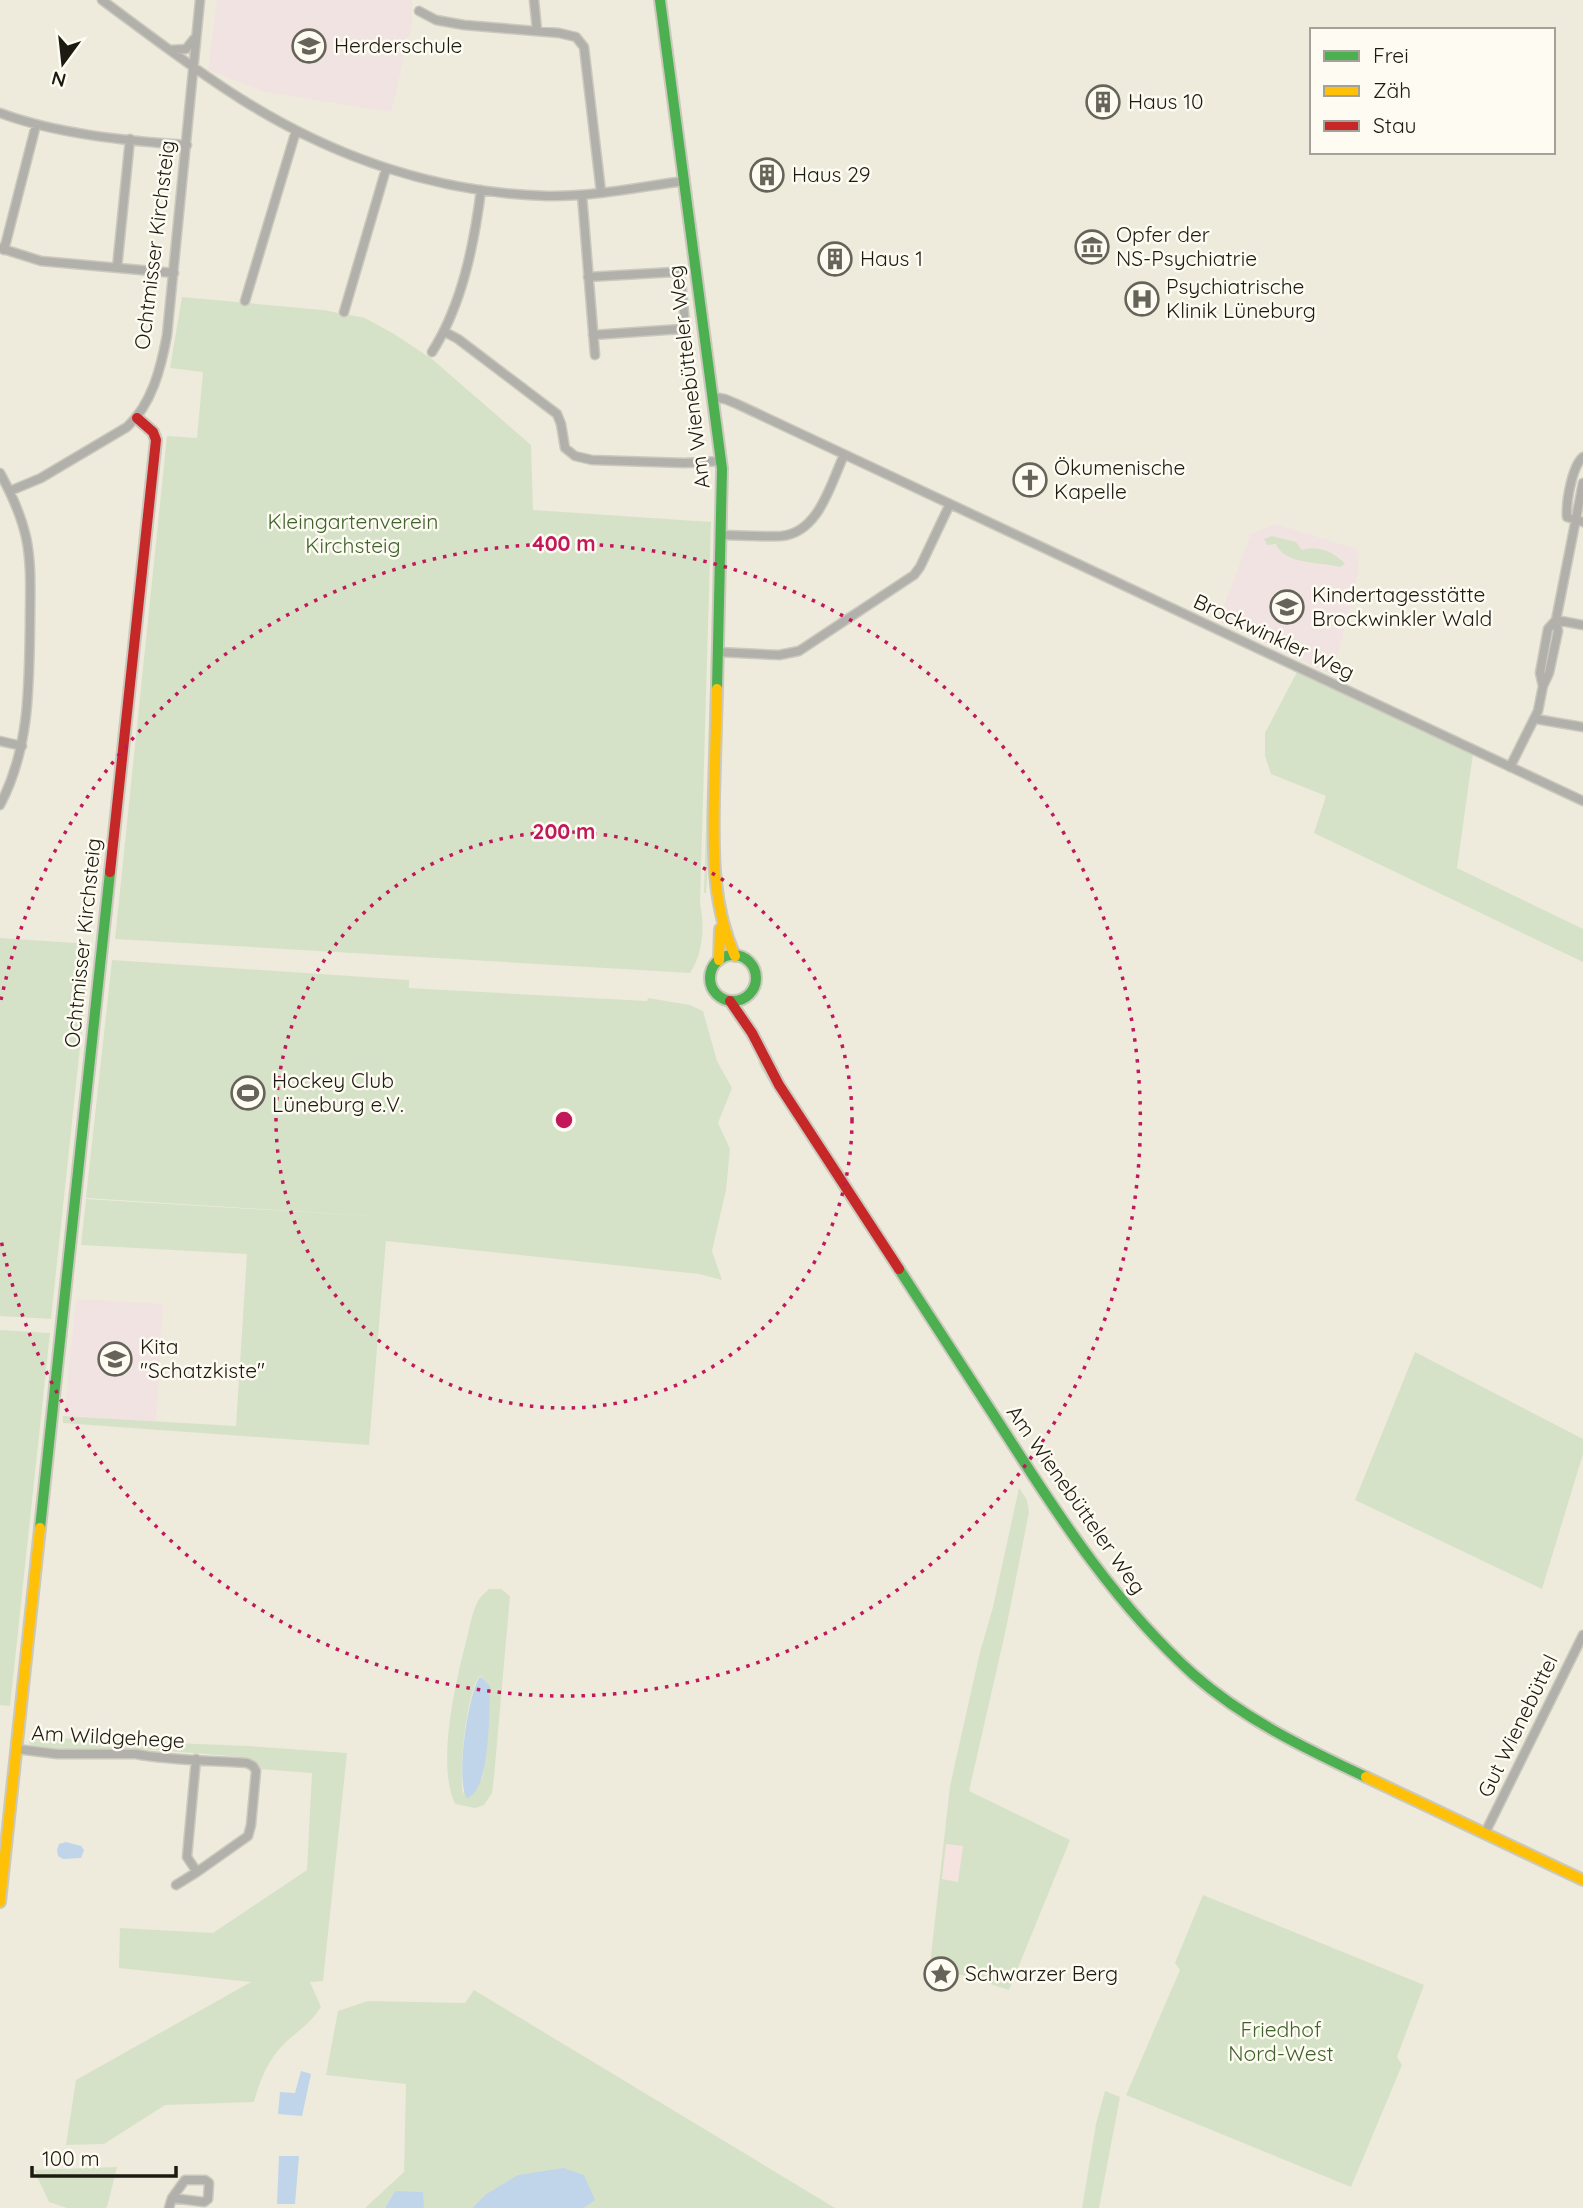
<svg xmlns="http://www.w3.org/2000/svg" width="1583" height="2208" font-family="Quicksand,sans-serif">
<style>
.industrial{fill:#f4e3de}
.education{fill:#f2e3e3}
.green{fill:#d6e2c8;fill-rule:evenodd}
.water{fill:#c0d5e9}
.lines{fill:none;stroke-linecap:round;stroke-linejoin:round}
.street-casing{stroke:#cbc9bd;stroke-width:11}
.fast-casing{stroke:#cbc9bd;stroke-width:14}
.slow-casing{stroke:#cbc9bd;stroke-width:14}
.jam-casing{stroke:#cbc9bd;stroke-width:14}
.street{stroke:#b2b0aa;stroke-width:8}
.fast{stroke:#4caf50;stroke-width:10}
.slow{stroke:#ffc107;stroke-width:10}
.jam{stroke:#c62828;stroke-width:10}
.ring{fill:none;stroke:#c2185b;stroke-width:3.5;stroke-dasharray:3.5 7}
.labels{text-anchor:middle;stroke-width:5;stroke-linejoin:round;paint-order:stroke}
.poi-label{font-size:21px;fill:#1c1a11;stroke:#fefcf2;text-anchor:start}
.street-label{font-size:21px;fill:#1c1a11;stroke:#fefcf2}
.park-label{font-size:21px;fill:#3f622d;stroke:#fefcf2}
.centre{fill:#c2185b;stroke:#fefcf2;stroke-width:3.5}
.ring-label{font-size:21px;text-anchor:middle;font-weight:bold;fill:#c2185b;stroke:#fefcf2;stroke-width:5;stroke-linejoin:round;paint-order:stroke}
</style>
<rect width="100%" height="100%" fill="#eeebdc"/>
<path class="industrial" d="M946,1844L963,1846L959,1882L942,1880Z"/>
<path class="education" d="M217,0H412V23L391,112L266,92L208,70Z
M1276,524L1356,549L1359,565L1354,594L1332,675L1218,621L1251,534Z
M76,1299L163,1304L156,1422L64,1415Z"/>
<path class="green" d="M182,297L323,310L365,318L394,334L432,359L531,445L533,510L711,522L700,904C705,926 703,954 690,973L115,939L167,436L197,438L203,372L170,368Z
M1272,536L1296,542L1302,550C1318,545 1334,552 1345,564L1340,567C1322,562 1284,565 1276,544L1267,545L1264,539Z
M711,648H714L708,861L706,893H704Z
M1297,672L1473,754L1457,868L1583,929V962L1314,833L1326,796L1271,774L1265,756V733Z
M0,938L91,944L51,1319L0,1316Z
M112,960L409,980V988L647,1001L648,998L690,1005L703,1011L717,1061L732,1088L718,1123L730,1149L726,1190L712,1251L722,1280L699,1274L386,1241L369,1445L63,1423V1416L236,1426L247,1254L81,1245L86,1199L387,1217L86,1198Z
M762,1062L873,1237L871,1238L768,1080L758,1063Z
M0,1330L50,1333L10,1706L0,1705Z
M1415,1352L1583,1439V1454L1542,1589L1355,1500Z
M1019,1488L1027,1500L1029,1512L1006,1629L969,1791L1070,1840L1009,1990L930,1965L950,1786L980,1652L993,1607ZM946,1844L963,1846L958,1882L942,1879Z
M489,1589H501L510,1596L494,1777L492,1793L484,1805L475,1808L455,1804C436,1764 456,1680 467,1638C470,1626 472,1612 478,1601C480,1597 485,1593 489,1589ZM479,1676H482C486,1713 489,1742 482,1779L463,1793C459,1768 466,1698 479,1676Z
M29,1737L248,1746L347,1753L323,1981L310,1982L321,2007C309,2025 300,2029 285,2043C268,2059 260,2080 254,2102L165,2105L104,2144L66,2145L76,2080L251,1982L119,1968L120,1928L213,1933L307,1870L312,1773L260,1769L256,1762L242,1757L142,1749H56L31,1745L29,1743Z
M1203,1895L1424,1985L1397,2057L1402,2065L1351,2187L1126,2095L1180,1970L1175,1963Z
M474,1990L835,2208H584L595,2199L485,2195L472,2208H424L395,2191L385,2208H365L404,2172L406,2084L326,2075L338,2011L368,2001L465,2003Z
M1105,2091L1120,2097L1099,2208H1082L1096,2124Z
M117,2167L107,2207L105,2208H67L49,2202L34,2170Z"/>
<path class="water" d="M480,1676L490,1686C489,1709 491,1791 467,1798C455,1781 468,1694 480,1676Z
M66,1842L81,1846L84,1850L81,1858L63,1859L58,1856L57,1850L59,1844Z
M301,2071L311,2074L302,2116L278,2114L280,2092L295,2093Z
M279,2156H299L295,2204H277Z
M564,2168L584,2175L595,2200L584,2208H472L485,2195L518,2175Z
M395,2191L423,2192L424,2208H385Z"/>
<g class="lines">
<defs>
<path id="street" d="M102,0C148,34 193,69 241,99C333,157 437,193 547,196C592,197 639,187 684,181
M534,0L537,30
M419,11L436,20L464,25L559,33L576,37L584,47L601,192
M170,50L186,49L194,39
M0,113C56,134 127,141 187,145
M582,195L595,355
M0,248L41,261L174,273
M4,250L36,125
M117,268L130,139
M588,277L674,272L681,280L685,324L681,329L593,335
M245,301L296,131
M344,312L386,169
M445,332L458,339L557,414L561,424L565,448L575,456L592,460L685,463L721,461
M432,352C462,305 474,245 481,190
M713,397L725,399L737,404L1583,801
M1583,457C1572,466 1566,502 1567,517L1583,522
M0,473C11,493 21,515 26,537C32,565 30,595 30,623C29,686 30,748 0,805
M10,491L41,478L127,427C152,404 161,368 167,335L200,0
M721,535C741,535 762,537 781,536C819,533 831,483 844,455
M1556,620L1583,625
M718,652L779,655L799,651L914,575L920,567L950,504
M1543,686L1540,673L1548,629L1556,620
M1536,719L1583,727
M0,741L22,746
M1510,767L1538,711L1543,686L1549,673L1558,631L1556,620L1583,483
M17,1749L57,1754H136C172,1761 210,1760 247,1763L253,1766L256,1771L251,1825L248,1836L197,1872L187,1857L196,1759
M1485,1833L1583,1635
M176,1885L197,1872
M169,2208L172,2198L185,2180H205L209,2183L208,2199L204,2202L172,2198"/>
<path id="fast" d="M660,0L722,469L717,689
M710 978a23 23 0 1 1 46 0a23 23 0 1 1-46 0Z
M899,1269C935,1324 970,1379 1006,1434C1061,1520 1117,1606 1194,1675C1244,1719 1306,1749 1366,1777
M40,1528L110,872"/>
<path id="slow" d="M717,689C716,725 715,761 714,797C713,852 712,905 735,956
M719,960L720,929
M1366,1777L1583,1880
M0,1902L40,1528"/>
<path id="jam" d="M110,872L156,440L153,432L137,418
M730,1001L752,1033L779,1085L899,1269"/>
</defs>
<use href="#street" class="street-casing"/>
<use href="#fast" class="fast-casing"/>
<use href="#slow" class="slow-casing"/>
<use href="#jam" class="jam-casing"/>
<use href="#street" class="street"/>
<use href="#fast" class="fast"/>
<use href="#slow" class="slow"/>
<use href="#jam" class="jam"/>
</g>
<g class="ring">
<circle cx="564" cy="1120" r="288"/>
<path d="M1 1000A576 576 0 1 1 1 1240"/>
</g>
<defs>
<symbol id="school-ring" viewBox="-11 -11 22 22"><circle r="9.5" fill="#fefcf2" stroke="#666358" stroke-width="1.5"/><path d="M0-5L7-2L0 1L-7-2ZM-4 1L0 2.5L4 1V4Q0 6-4 4Z" fill="#666358"/></symbol>
<symbol id="building-ring" viewBox="-11 -11 22 22"><circle r="9.5" fill="#fefcf2" stroke="#666358" stroke-width="1.5"/><path d="M-4-6H4V6H1V3H-1V6H-4ZM-2.5-4.3h1.7v1.8h-1.7ZM.8-4.3h1.7v1.8H.8ZM-2.5-1h1.7V.8h-1.7ZM.8-1h1.7V.8H.8Z" fill="#666358"/></symbol>
<symbol id="museum-ring" viewBox="-11 -11 22 22"><circle r="9.5" fill="#fefcf2" stroke="#666358" stroke-width="1.5"/><path d="M0-6L6-3V-2H-6V-3ZM-5-1h2V3h-2ZM-1-1h2V3h-2ZM3-1h2V3H3ZM-6 4H6V6H-6Z" fill="#666358"/></symbol>
<symbol id="hospital-ring" viewBox="-11 -11 22 22"><circle r="9.5" fill="#fefcf2" stroke="#666358" stroke-width="1.5"/><path d="M-5-5h3v3.5h4V-5h3V5h-3V1.5h-4V5h-3Z" fill="#666358"/></symbol>
<symbol id="church-ring" viewBox="-11 -11 22 22"><circle r="9.5" fill="#fefcf2" stroke="#666358" stroke-width="1.5"/><path d="M-1.2-6h2.4v3.5h3.3v2.4h-3.3V6h-2.4V-.1h-3.3v-2.4h3.3Z" fill="#666358"/></symbol>
<symbol id="stadium-ring" viewBox="-11 -11 22 22"><circle r="9.5" fill="#fefcf2" stroke="#666358" stroke-width="1.5"/><path d="M0-5a6.5 5 0 1 0 0 10a6.5 5 0 1 0 0-10ZM-3.5-1.8h7v3.6h-7Z" fill="#666358"/></symbol>
<symbol id="sight-ring" viewBox="-11 -11 22 22"><circle r="9.5" fill="#fefcf2" stroke="#666358" stroke-width="1.5"/><path d="M0-6L1.8-2.2L6-1.7L2.9 1.2L3.7 5.4L0 3.3L-3.7 5.4L-2.9 1.2L-6-1.7L-1.8-2.2Z" fill="#666358"/></symbol>
</defs>
<g fill-rule="evenodd">
<use href="#school-ring" x="290" y="27" width="38" height="38"/>
<use href="#building-ring" x="1084" y="83" width="38" height="38"/>
<use href="#building-ring" x="748" y="156" width="38" height="38"/>
<use href="#museum-ring" x="1073" y="228" width="38" height="38"/>
<use href="#building-ring" x="816" y="240" width="38" height="38"/>
<use href="#hospital-ring" x="1123" y="280" width="38" height="38"/>
<use href="#church-ring" x="1011" y="461" width="38" height="38"/>
<use href="#school-ring" x="1268" y="588" width="38" height="38"/>
<use href="#stadium-ring" x="229" y="1074" width="38" height="38"/>
<use href="#school-ring" x="96" y="1340" width="38" height="38"/>
<use href="#sight-ring" x="922" y="1955" width="38" height="38"/>
</g>
<g class="labels">
<g class="poi-label">
<text x="334" y="53">Herderschule</text>
<text x="1128" y="109">Haus 10</text>
<text x="792" y="182">Haus 29</text>
<text x="1116" y="242">Opfer der<tspan x="1116" dy="24">NS-Psychiatrie</tspan></text>
<text x="860" y="266">Haus 1</text>
<text x="1166" y="294">Psychiatrische<tspan x="1166" dy="24">Klinik Lüneburg</tspan></text>
<text x="1054" y="475">Ökumenische<tspan x="1054" dy="24">Kapelle</tspan></text>
<text x="1312" y="602">Kindertagesstätte<tspan x="1312" dy="24">Brockwinkler Wald</tspan></text>
<text x="272" y="1088">Hockey Club<tspan x="272" dy="24">Lüneburg e.V.</tspan></text>
<text x="140" y="1354">Kita<tspan x="140" dy="24">"Schatzkiste"</tspan></text>
<text x="965" y="1981">Schwarzer Berg</text>
</g>
<g class="street-label">
<text transform="translate(155 245) rotate(-83)" y="7">Ochtmisser Kirchsteig</text>
<text transform="translate(689 377) rotate(-97)" y="7">Am Wienebütteler Weg</text>
<text transform="translate(1274 637) rotate(25)" y="7">Brockwinkler Weg</text>
<text transform="translate(83 943) rotate(-84)" y="7">Ochtmisser Kirchsteig</text>
<text transform="translate(1076 1500) rotate(55)" y="7">Am Wienebütteler Weg</text>
<text transform="translate(1518 1726) rotate(-64)" y="7">Gut Wienebüttel</text>
<text transform="translate(108 1737) rotate(3)" y="7">Am Wildgehege</text>
</g>
<g class="park-label">
<text x="353" y="529">Kleingartenverein<tspan x="353" dy="24">Kirchsteig</tspan></text>
<text x="1281" y="2037">Friedhof<tspan x="1281" dy="24">Nord-West</tspan></text>
</g>
</g>
<circle cx="564" cy="1120" r="10" class="centre"/>
<g class="ring-label">
<text x="564" y="551">400 m</text>
<text x="564" y="839">200 m</text>
</g>
<rect x="1310" y="28" width="245" height="126" fill="#fefcf2" stroke="#a4a298" stroke-width="2"/>
<rect x="1324" y="51" width="35" height="10" fill="#4caf50" stroke="#a4a298" stroke-width="2"/>
<text x="1373" y="63" font-size="21" fill="#1c1a11">Frei</text>
<rect x="1324" y="86" width="35" height="10" fill="#ffc107" stroke="#a4a298" stroke-width="2"/>
<text x="1373" y="98" font-size="21" fill="#1c1a11">Zäh</text>
<rect x="1324" y="121" width="35" height="10" fill="#c62828" stroke="#a4a298" stroke-width="2"/>
<text x="1373" y="133" font-size="21" fill="#1c1a11">Stau</text>
<g transform="translate(63 63) rotate(195)" stroke="#fefcf2" stroke-width="5" paint-order="stroke">
<path d="M0-5L12 26L0 18L-12 26Z" fill="#1c1a11"/>
<text y="-10" font-size="19" font-weight="bold" text-anchor="middle" fill="#1c1a11">N</text>
</g>
<path d="M32 2166v10h144v-10" fill="none" stroke="#1c1a11" stroke-width="3.5"/>
<text x="42" y="2166" font-size="21" fill="#1c1a11" stroke="#fefcf2" stroke-width="5" paint-order="stroke">100 m</text>
</svg>
